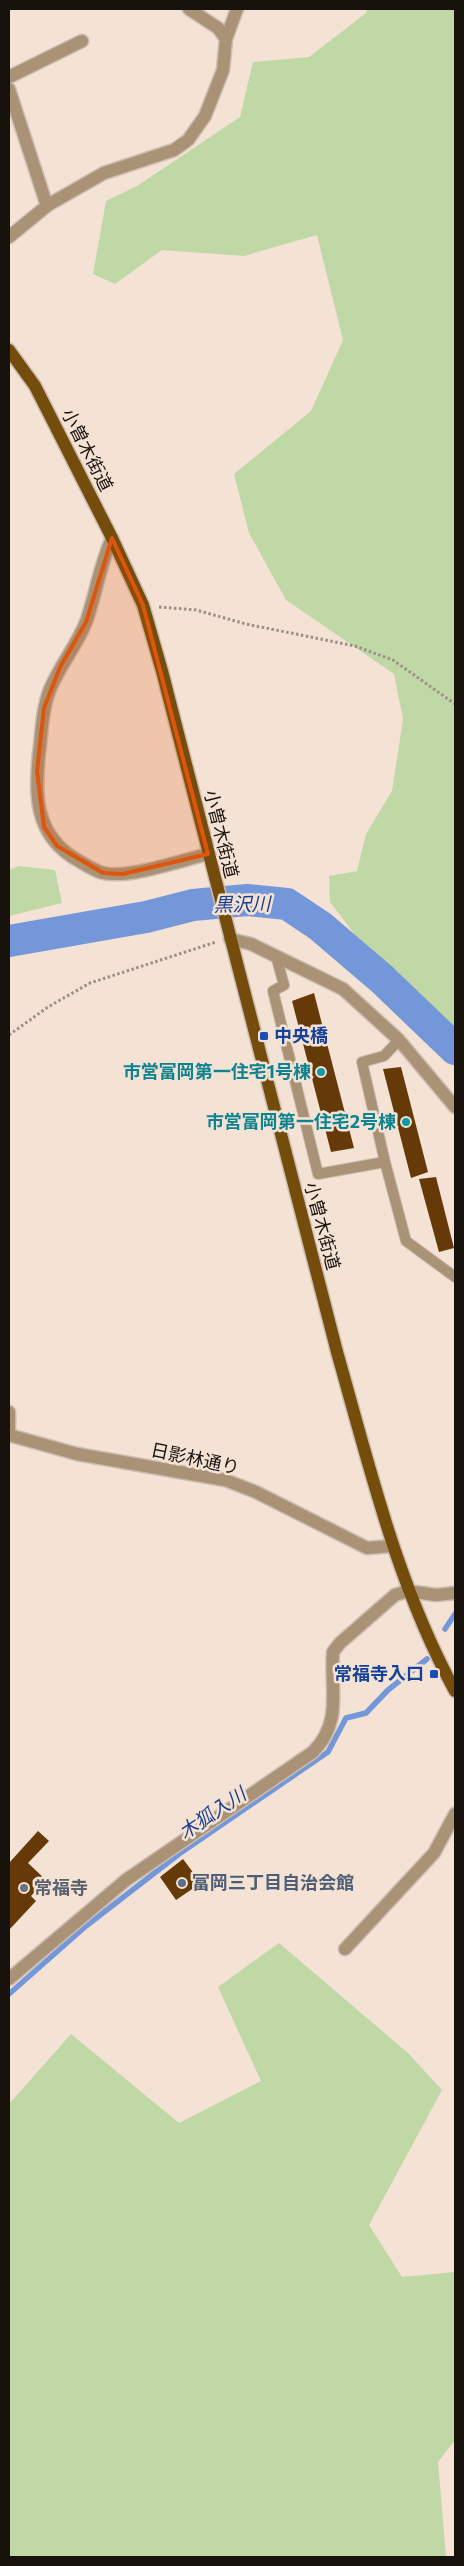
<svg xmlns="http://www.w3.org/2000/svg" width="464" height="2566" font-family="Commissioner,'Noto Sans JP',sans-serif">
<style>
.green{fill:#c0d8a6}
.lines{fill:none;stroke-linecap:round;stroke-linejoin:round}
.stream{stroke:#7497da;stroke-width:5.5}
.river{stroke:#7497da;stroke-width:32}
.building{fill:#663908}
.service-casing{stroke:#ccbdb0;stroke-width:12}
.minor-casing{stroke:#ccbdb0;stroke-width:15}
.tertiary-casing{stroke:#ccbdb0;stroke-width:15}
.primary-casing{stroke:#ccbdb0;stroke-width:15}
.path{stroke:#9d8f85;stroke-width:3;stroke-dasharray:2.5 2.5;stroke-linecap:butt}
.service{stroke:#a99276;stroke-width:10}
.minor{stroke:#a99276;stroke-width:12}
.tertiary{stroke:#a99276;stroke-width:12}
.primary{stroke:#744c0b;stroke-width:12}
.marked{fill:#de550c;fill-opacity:0.2;stroke:#de550c;stroke-width:4;stroke-linejoin:round}
.transit-dot{fill:#1a4fb4;stroke:#f4e2d4;stroke-width:2}
.culture-dot{fill:#0f9aa8;stroke:#f4e2d4;stroke-width:2}
.service-dot{fill:#5c6f8a;stroke:#f4e2d4;stroke-width:2}
.worship-dot{fill:#6b7280;stroke:#f4e2d4;stroke-width:2}
.labels{text-anchor:middle;stroke-width:5;stroke-linejoin:round;paint-order:stroke}
.street-label{font-size:18px;fill:#18120d;stroke:#f4e2d4}
.transit-label{font-size:18px;font-weight:bold;fill:#164399;stroke:#f4e2d4;text-anchor:start}
.culture-label{font-size:18px;font-weight:bold;fill:#0d838f;stroke:#f4e2d4;text-anchor:end}
.service-label{font-size:18px;font-weight:bold;fill:#4e5e75;stroke:#f4e2d4;text-anchor:start}
.worship-label{font-size:18px;font-weight:bold;fill:#5b616d;stroke:#f4e2d4;text-anchor:start}
.water-label{font-size:19px;font-style:italic;fill:#1b3f8e;stroke:#f4e2d4}
</style>
<rect width="100%" height="100%" fill="#f4e2d4"/>
<path class="green" d="M367,9H455V1046L382,970L330,902L329,876L357,871L366,834L392,791L403,719L394,674L286,600L249,533L234,474L311,411L343,340L317,235L244,256L162,250L115,284L93,274L106,201L137,186L240,117L253,62L309,57L366,13Z
M19,866L55,870L62,903L9,916V870Z
M279,1943L408,2053L442,2090L369,2225L402,2277L455,2272V2440L438,2462L446,2557H9V2104L71,2034L179,2123L261,2081L218,1987Z"/>
<g class="lines">
<path class="stream" d="M445,1629L455,1614
M9,1994L86,1926L179,1854L328,1752L346,1718L366,1713L388,1690L427,1659"/>
<path class="river" d="M9,941L146,917L193,905L247,900L287,904L320,926L382,979L455,1049"/>
</g>
<path class="building" d="M314,993L354,1148L331,1152L292,1001Z
M401,1067L428,1172L411,1178L383,1069Z
M436,1177L454,1248L439,1252L419,1179Z
M38,1831L49,1841L28,1863L46,1880L31,1896L36,1901L9,1930V1863Z
M183,1859L201,1883L176,1900L160,1877Z"/>
<g class="lines">
<defs>
<path id="service" d="M276,956L284,985L273,991L318,1174L385,1162L362,1062L384,1056L399,1040
M385,1162L406,1241L455,1277"/>
<path id="minor" d="M189,9L218,28L226,39
M9,77L82,41
M9,89L47,206
M9,237L48,205L104,173L174,150L188,140L205,116L223,70L226,39L237,9
M112,538C99,567 96,594 86,622C77,645 60,665 50,689C43,707 42,726 40,745C34,792 33,836 79,861C86,865 95,871 103,873C128,879 182,860 208,854
M230,939L251,944L343,989L399,1040L455,1107
M9,1412V1432
M345,1949L434,1853L455,1814
M9,1979L126,1880L313,1752C343,1721 330,1690 333,1652L340,1643L395,1595L408,1591L436,1595L455,1593"/>
<path id="tertiary" d="M9,1435L77,1454L225,1480L256,1492L367,1548L392,1546"/>
<path id="primary" d="M9,350L35,386L112,538L143,605L162,671L337,1352C370,1468 397,1585 455,1691"/>
</defs>
<use href="#service" class="service-casing"/>
<use href="#minor" class="minor-casing"/>
<use href="#tertiary" class="tertiary-casing"/>
<use href="#primary" class="primary-casing"/>
<path class="path" d="M159,607L196,610L246,624L355,646L393,660L455,704
M9,1035L48,1007L90,983L216,942"/>
<use href="#service" class="service"/>
<use href="#minor" class="minor"/>
<use href="#tertiary" class="tertiary"/>
<use href="#primary" class="primary"/>
</g>
<path class="marked" d="M112,538L143,605L208,854L123,874L103,873L57,846L44,827L37,771L44,708L60,667L86,622Z"/>
<g class="transit-dot">
<rect x="259" y="1031" width="10" height="10" rx="2.5"/>
<rect x="429" y="1669" width="10" height="10" rx="2.5"/>
</g>
<g class="culture-dot">
<circle cx="321" cy="1072" r="5"/>
<circle cx="406" cy="1122" r="5"/>
</g>
<circle class="service-dot" cx="182" cy="1883" r="5"/>
<circle class="worship-dot" cx="24" cy="1888" r="5"/>
<g class="labels">
<g class="street-label">
<text transform="translate(87 450) rotate(63)" y="6">小曽木街道</text>
<text transform="translate(221 834) rotate(76)" y="6">小曽木街道</text>
<text transform="translate(322 1226) rotate(75)" y="6">小曽木街道</text>
<text transform="translate(195 1459) rotate(12)" y="6">日影林通り</text>
</g>
<g class="transit-label">
<text x="274" y="1042">中央橋</text>
<text x="424" y="1680" text-anchor="end">常福寺入口</text>
</g>
<g class="culture-label">
<text x="311" y="1078">市営富岡第一住宅1号棟</text>
<text x="396" y="1128">市営富岡第一住宅2号棟</text>
</g>
<g class="service-label">
<text x="192" y="1889">富岡三丁目自治会館</text>
</g>
<g class="worship-label">
<text x="34" y="1894">常福寺</text>
</g>
<g class="water-label">
<text transform="translate(242 904) rotate(-1)" y="7">黒沢川</text>
<text transform="translate(212 1813) rotate(-34)" y="7">木狐入川</text>
</g>
</g>
<rect width="464" height="2566" fill="none" stroke="#18120d" stroke-width="20"/>
</svg>
